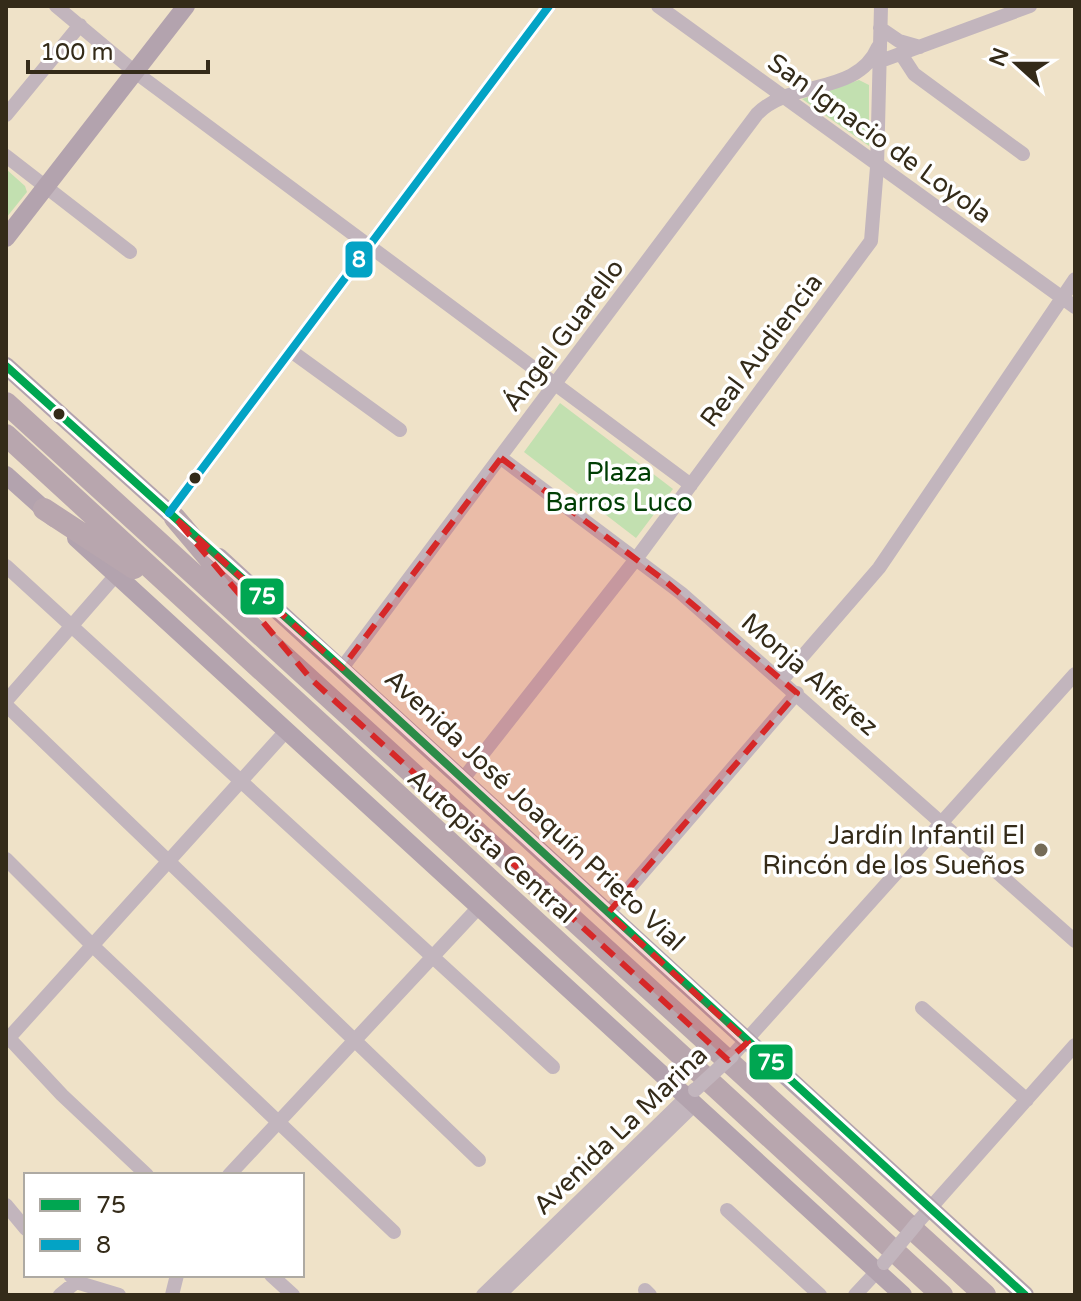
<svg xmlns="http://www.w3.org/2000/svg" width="1081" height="1301" font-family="'Varela Round',sans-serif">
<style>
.green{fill:#c2e0b0}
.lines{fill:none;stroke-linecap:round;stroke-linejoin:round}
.minor{stroke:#c2b5bd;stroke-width:14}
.major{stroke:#b3a3ae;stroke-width:18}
.highway{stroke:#b8a6ae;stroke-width:22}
.minor-bridge{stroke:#c2b5bd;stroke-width:14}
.bus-1-casing{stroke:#fff;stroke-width:14}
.bus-2-casing{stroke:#fff;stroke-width:14}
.bus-1{stroke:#00a651;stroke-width:8}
.bus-2{stroke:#03a3c5;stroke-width:8}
.marked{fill:#d62828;fill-opacity:0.2;stroke:#d62828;stroke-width:6;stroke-dasharray:16 10;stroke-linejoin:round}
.bus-dot{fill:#342b19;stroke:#fff;stroke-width:3}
.poi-dot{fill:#756b56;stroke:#fff;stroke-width:3}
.labels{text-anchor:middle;stroke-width:7;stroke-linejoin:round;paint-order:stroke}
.street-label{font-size:26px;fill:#342b19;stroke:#fff}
.park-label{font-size:26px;fill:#003e04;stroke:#fff}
.poi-label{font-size:26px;fill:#342b19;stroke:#fff;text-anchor:end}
.line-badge{stroke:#fff;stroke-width:3}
.badge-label{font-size:22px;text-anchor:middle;font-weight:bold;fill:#fff}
</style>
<rect width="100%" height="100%" fill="#efe2c8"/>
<path class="green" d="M859,80L869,85V146L802,99Z
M6,169L25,186L27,192L6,218Z
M560,403L673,489L636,538L524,452Z"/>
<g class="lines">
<path class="minor" d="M56,6L135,72L691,485
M658,6L1075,307
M880,28L899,41L920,47
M901,54L914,74L1023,154
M878,62L1030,6
M6,115L80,25
M6,156L130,252
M291,351L400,430
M501,458L681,593L1075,941
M169,513L549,6
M6,566L553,1067
M342,668L757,114C791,79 857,96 878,47
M782,680L879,568L1075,279
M6,701L116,575
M6,705L479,1160
M463,779L636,559L871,241L877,167L881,6
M6,859L93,946L394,1232
M608,913L797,693
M922,1008L1027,1100
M6,1035L62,1095L147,1175
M6,1041L287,730
M732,1056L1075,674
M229,1175L479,907
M6,1205L26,1229
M727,1210L820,1295
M917,1223L1075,1045
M70,1275L76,1282L119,1295
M271,1275L293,1295
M645,1290L650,1295
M60,1295L76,1282
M172,1295L177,1275
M483,1295L694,1090
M499,1295L695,1104
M855,1295L882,1266"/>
<path class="major" d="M6,238L186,6
M6,366L185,527
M6,475L54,518
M76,538L903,1295
M219,557L1025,1295"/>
<path class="highway" d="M6,403L985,1295
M6,435L942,1295
M44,509L134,568
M175,518L251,608"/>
<path class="minor-bridge" d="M695,1090L732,1056
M884,1263L917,1223"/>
<defs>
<path id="bus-1" d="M6,366L342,668L1025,1295"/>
<path id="bus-2" d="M169,513L549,6"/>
</defs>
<use href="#bus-1" class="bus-1-casing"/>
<use href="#bus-2" class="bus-2-casing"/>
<use href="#bus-1" class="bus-1"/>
<use href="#bus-2" class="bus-2"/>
</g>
<path class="marked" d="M501,458L664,580L797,693L608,913L748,1042L728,1060L311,679L175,518L342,668Z"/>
<g class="bus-dot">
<circle cx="59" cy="414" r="7"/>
<circle cx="195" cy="478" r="7"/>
</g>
<circle class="poi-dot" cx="1041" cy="850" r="8"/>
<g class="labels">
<g class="street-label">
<text transform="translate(880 138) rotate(36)" y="9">San Ignacio de Loyola</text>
<text transform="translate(563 335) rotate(-53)" y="9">Ángel Guarello</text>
<text transform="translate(761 350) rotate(-53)" y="9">Real Audiencia</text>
<text transform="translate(810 674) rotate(41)" y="9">Monja Alférez</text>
<text transform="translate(535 810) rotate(43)" y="9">Avenida José Joaquín Prieto Vial</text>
<text transform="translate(492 846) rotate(42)" y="9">Autopista Central</text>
<text transform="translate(620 1130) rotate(-44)" y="9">Avenida La Marina</text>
</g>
<g class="park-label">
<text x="619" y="481">Plaza<tspan x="619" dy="30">Barros Luco</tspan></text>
</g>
<g class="poi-label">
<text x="1025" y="844">Jardín Infantil El<tspan x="1025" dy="30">Rincón de los Sueños</tspan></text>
</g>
</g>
<g class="line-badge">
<rect x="344" y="240" width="30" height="39" rx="8" fill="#03a3c5"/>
<rect x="239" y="577" width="46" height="39" rx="8" fill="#00a651"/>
<rect x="748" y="1043" width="46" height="38" rx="8" fill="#00a651"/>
</g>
<g class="badge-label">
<text x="359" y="267">8</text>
<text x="262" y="604">75</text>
<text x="771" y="1070">75</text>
</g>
<rect width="1081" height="1301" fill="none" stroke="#342b19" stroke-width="16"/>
<rect x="24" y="1173" width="280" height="104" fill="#ffffff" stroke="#aeaaa3" stroke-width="2"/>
<rect x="40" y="1199" width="40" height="12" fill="#00a651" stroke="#aeaaa3" stroke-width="2"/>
<text x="96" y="1213" font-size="24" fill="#342b19">75</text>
<rect x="40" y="1239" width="40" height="12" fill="#03a3c5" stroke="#aeaaa3" stroke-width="2"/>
<text x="96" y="1253" font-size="24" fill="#342b19">8</text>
<g transform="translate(1017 64) rotate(291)" stroke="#ffffff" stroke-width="6" paint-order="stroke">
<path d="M0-6L14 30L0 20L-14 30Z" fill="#342b19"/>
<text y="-12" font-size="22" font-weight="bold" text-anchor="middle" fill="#342b19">N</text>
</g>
<path d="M28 60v12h180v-12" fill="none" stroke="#342b19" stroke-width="4"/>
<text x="40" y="60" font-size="24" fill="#342b19" stroke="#ffffff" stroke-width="6" paint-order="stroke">100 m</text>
</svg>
